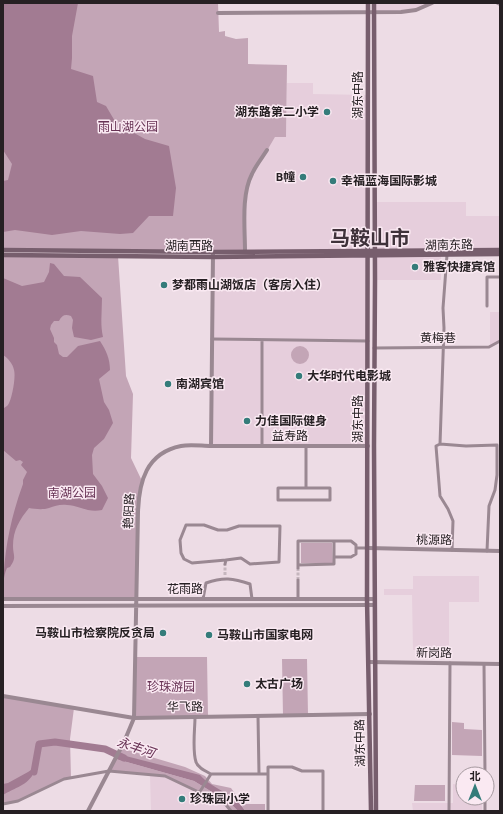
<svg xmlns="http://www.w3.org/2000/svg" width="503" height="814" font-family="Figtree,'Noto Sans SC',sans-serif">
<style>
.built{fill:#e6cedc}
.green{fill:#c3a5b6}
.water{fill:#a27b92}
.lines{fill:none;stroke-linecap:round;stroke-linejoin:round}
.river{stroke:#a27b92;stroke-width:7}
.minor-tunnel{stroke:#c5b6be;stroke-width:3;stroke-dasharray:3 1.5;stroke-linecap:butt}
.minor{stroke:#9a8892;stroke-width:3}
.tertiary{stroke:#9a8892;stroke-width:4}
.secondary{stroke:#775e6d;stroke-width:4.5}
.poi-dot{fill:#347c7a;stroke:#fae9f2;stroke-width:1.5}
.labels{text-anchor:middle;stroke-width:3;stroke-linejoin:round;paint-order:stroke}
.street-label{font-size:12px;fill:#262023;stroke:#fae9f2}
.poi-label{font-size:12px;font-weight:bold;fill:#262023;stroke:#fae9f2;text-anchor:start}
.park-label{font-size:12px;fill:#673254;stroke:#fae9f2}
.water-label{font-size:13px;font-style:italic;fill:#693456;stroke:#fae9f2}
.town-label{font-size:20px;font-weight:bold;fill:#3f323a;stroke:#fae9f2}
</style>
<rect width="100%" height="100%" fill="#eddce5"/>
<path class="built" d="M374,3H432L416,10L374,12Z
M287,83H313V94L368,95L366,251H245V211L247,185L275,137H286Z
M375,202H466V216H500V250L375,251Z
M375,255H441V280H375Z
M368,256V446H211L213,257Z
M490,312H500V341L490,346Z
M413,576H479V602H449V650H413L412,595H384V589H413Z
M150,775L165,776L227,805L231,811H151Z
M453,784L463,785V798H482V811H413L412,803H453Z"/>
<path class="green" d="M3,3H218L219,32L225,31V36L236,39L248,38V64L287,65L286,137H275L247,185L245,211V251L3,250Z
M3,255L118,256L126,376L133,394L131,458L142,481L138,512L137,598L3,599Z
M291 355a9 9 0 1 1 18 0a9 9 0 1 1-18 0Z
M301,543H332L333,563H301Z
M136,657H207L208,717L134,718Z
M282,659H307L308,715L283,716Z
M3,696L74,708L70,739L71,778L62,780L18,801L3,804Z
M452,722L464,723V729L482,730V756L452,755Z
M121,748L185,767L205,776L212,784L231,788L241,802V804H265V811H245L241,804L206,782L118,754Z
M116,759L194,781L230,803L238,811H231L226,805L165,776L109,771Z
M415,785H445V801H414Z"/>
<path class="water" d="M3,3H78L72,36V58L71,69L93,76L97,102L106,106L116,123L145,139L169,146L176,188L173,216H149L133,233L120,234L81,231L52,235L15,230L3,232V181L8,180L12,164L3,150Z
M50,263L54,264L64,276L80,277L102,298C102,311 100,324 103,337L91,340L74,337L72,328L73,320L71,316C65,314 62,315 59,321H54L51,325L50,329L54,338V342L57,345L59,354L63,357H67L78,346L100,341C106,350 110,359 110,370L99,379L104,402L109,410L113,423L104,439L94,448L92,455L93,474L102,486L108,498L102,510C88,513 81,506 67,505C60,504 55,506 49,508C43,510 35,509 29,508C20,519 13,530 13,546C13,556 17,557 10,567L7,568C3,576 3,588 3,596C3,558 9,522 23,484V480L27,472L21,465L23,462L20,460L16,461L3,450V409C4,408 7,406 8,405C12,399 16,377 14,370C13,364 8,358 3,355V278L22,286L44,282L49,272Z
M118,754L200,775C212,789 237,795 245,811H238L230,803L194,781L116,759Z
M31,770L34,772C29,785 14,788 3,795V784L8,783L28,772Z"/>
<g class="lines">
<path class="river" d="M34,772L39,744L55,742L105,749L124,758"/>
<path class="minor-tunnel" d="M298,568V580
M225,575V564"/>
<path class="minor" d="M447,255L443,308L444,328L440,444L466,446L497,445V475L495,490L489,506L487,551
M487,306V277H500
M212,339L368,341
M262,340V446
M374,348L489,347L500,341
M440,444L436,446L440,496L448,509L453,521L452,550
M306,446V488H278V500H330V488H306
M334,557H351L356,554V548
M225,564L226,560L241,558L250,564L279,562L280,526H239L227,530H218L204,525H186L180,540L181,553L184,559L192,563L226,560
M298,565L334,564V541
M298,568V541H351L356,545V548H368
M298,580V599
M203,599L206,583C223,577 233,578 250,584L252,599
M484,664L485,774
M195,717C195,729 192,750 196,762C198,768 205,771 211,774
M259,774H268V811
M268,774V767H292L302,771H323V811
M199,793L211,774H259L258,716
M485,798V811
M3,804L18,801L64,779L109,771L165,776L226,805L231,811
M449,811L450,663"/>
<path class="tertiary" d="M498,3L500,4
M218,13L401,12L416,10L432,3
M245,251C245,228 241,195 252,174C256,165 262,158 267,150
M211,446H368
M368,548L500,551
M3,599H374
M3,606L374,605
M369,662L500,664
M3,696L134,718L370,714
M88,811L124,742L134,718L138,512C139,482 146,453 181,446C190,444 202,446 211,446L213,254"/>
<path class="secondary" d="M368,3L367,599L371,811
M374,3L375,280L374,446L376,811
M3,250L213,252L500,250
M3,255L213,257L500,254"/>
</g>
<g class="poi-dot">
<circle cx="327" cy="112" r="4"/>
<circle cx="303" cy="177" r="4"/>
<circle cx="333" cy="181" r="4"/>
<circle cx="415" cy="267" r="4"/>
<circle cx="164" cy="285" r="4"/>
<circle cx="299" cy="376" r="4"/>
<circle cx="168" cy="384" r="4"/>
<circle cx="247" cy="421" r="4"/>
<circle cx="163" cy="633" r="4"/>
<circle cx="209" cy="635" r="4"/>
<circle cx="247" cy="684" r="4"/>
<circle cx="182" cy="799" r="4"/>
</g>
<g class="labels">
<g class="street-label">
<text transform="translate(358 95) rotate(-90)" y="4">湖东中路</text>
<text transform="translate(449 245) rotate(-1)" y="4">湖南东路</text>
<text x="189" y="250">湖南西路</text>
<text x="438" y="342">黄梅巷</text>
<text transform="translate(358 419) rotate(-90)" y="4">湖东中路</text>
<text x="290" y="440">益寿路</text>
<text transform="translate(129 511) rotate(-87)" y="4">艳阳路</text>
<text transform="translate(434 540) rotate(1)" y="4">桃源路</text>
<text x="185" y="593">花雨路</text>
<text transform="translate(434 653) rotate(1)" y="4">新岗路</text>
<text transform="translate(185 707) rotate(-1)" y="4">华飞路</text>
<text transform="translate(360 743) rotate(-91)" y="4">湖东中路</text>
</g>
<g class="poi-label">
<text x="319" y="116" text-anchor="end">湖东路第二小学</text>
<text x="295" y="181" text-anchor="end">B幢</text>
<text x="341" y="185">幸福蓝海国际影城</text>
<text x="423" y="271">雅客快捷宾馆</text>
<text x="172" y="289">梦都雨山湖饭店（客房入住）</text>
<text x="307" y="380">大华时代电影城</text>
<text x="176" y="388">南湖宾馆</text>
<text x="255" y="425">力佳国际健身</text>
<text x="155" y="637" text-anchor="end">马鞍山市检察院反贪局</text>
<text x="217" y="639">马鞍山市国家电网</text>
<text x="255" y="688">太古广场</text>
<text x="190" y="803">珍珠园小学</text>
</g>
<g class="park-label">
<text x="128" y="131">雨山湖公园</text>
<text x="72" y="497">南湖公园</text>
<text x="171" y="691">珍珠游园</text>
</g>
<g class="water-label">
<text transform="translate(136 747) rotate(19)" y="5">永丰河</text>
</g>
<g class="town-label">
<text x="370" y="245">马鞍山市</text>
</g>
</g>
<rect width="503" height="814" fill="none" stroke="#262023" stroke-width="8"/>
<g transform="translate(475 786)"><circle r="19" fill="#fae9f2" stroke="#a5999f"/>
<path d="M0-3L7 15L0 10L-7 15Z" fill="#347c7a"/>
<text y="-6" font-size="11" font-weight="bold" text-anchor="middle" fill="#262023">北</text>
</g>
</svg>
